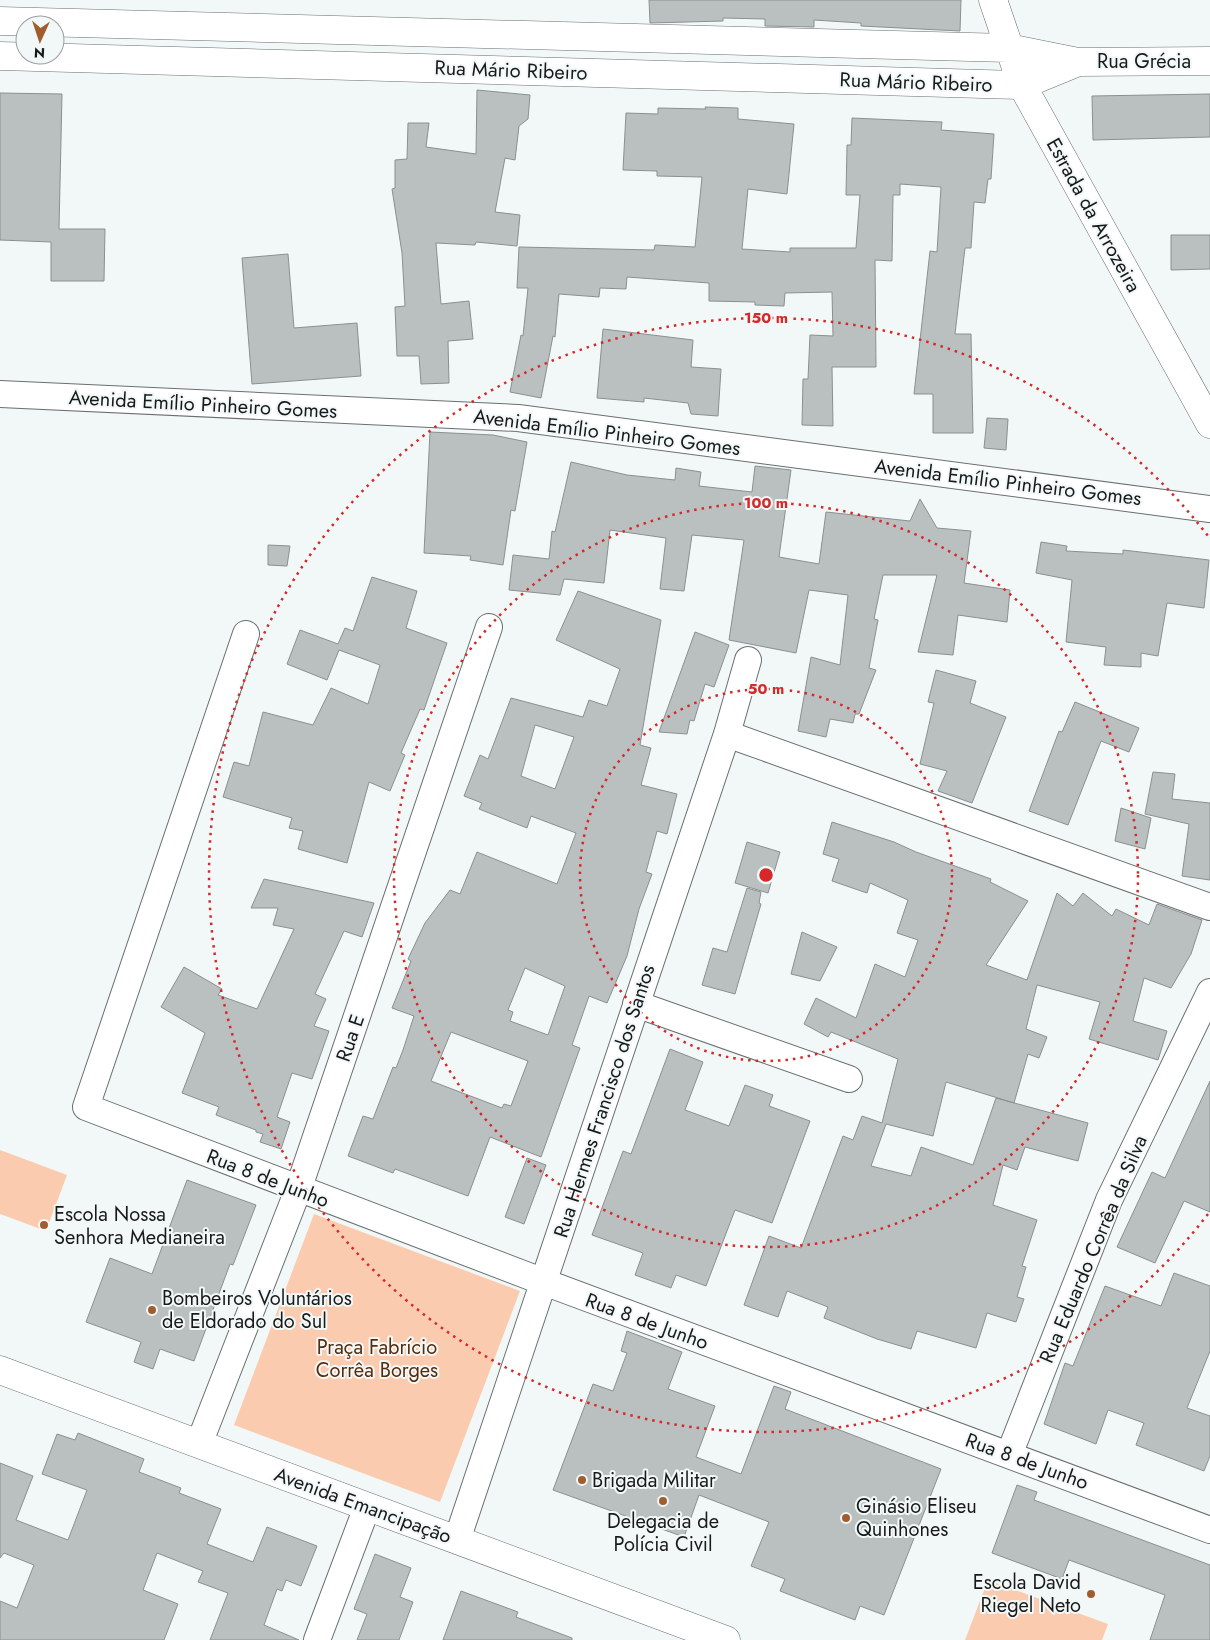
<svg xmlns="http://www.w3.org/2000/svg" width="1210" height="1640" font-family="Jost,sans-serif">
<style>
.green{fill:#fbcbaf}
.building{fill:#bac0c0;stroke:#8a9090;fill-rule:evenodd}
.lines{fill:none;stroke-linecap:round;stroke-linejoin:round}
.minor-casing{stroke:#6a6f6f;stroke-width:28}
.secondary-casing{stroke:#6a6f6f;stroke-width:29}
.minor{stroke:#fff;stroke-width:26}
.secondary{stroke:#fff;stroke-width:28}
.ring{fill:none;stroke:#d62828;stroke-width:2.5;stroke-dasharray:2.5 5}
.poi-dot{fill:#a15d2e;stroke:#f2f8f8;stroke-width:2}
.labels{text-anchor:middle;stroke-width:4;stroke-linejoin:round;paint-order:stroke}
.street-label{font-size:20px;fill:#181a1a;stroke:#f2f8f8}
.poi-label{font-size:20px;fill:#181a1a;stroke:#f2f8f8;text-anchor:start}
.park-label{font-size:20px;fill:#572b0b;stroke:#f2f8f8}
.centre{fill:#d62828;stroke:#f2f8f8;stroke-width:2.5}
.ring-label{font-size:15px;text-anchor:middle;font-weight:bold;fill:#d62828;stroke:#f2f8f8;stroke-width:4;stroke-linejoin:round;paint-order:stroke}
</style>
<rect width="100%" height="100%" fill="#f2f8f8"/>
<path class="green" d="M0,1150L67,1175L46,1231L0,1214Z
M314,1214L520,1291L440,1502L234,1425Z
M988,1580L1108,1624L1102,1640H965Z"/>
<path class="building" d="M649,0H961L960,31L861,26V23L814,20V27L765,26V19L723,18V21L650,23Z
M477,90L530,95L528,119L519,126L515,160L505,158L495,212L520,215L517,246L476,242L475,245L436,243L441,304L469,301L473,339L448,341L449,383L421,384L419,356H397L395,307L405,306L402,253L392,189L395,188V160L407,159L408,123H429L426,147L476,154Z
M0,93L62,94L59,229H105L104,281H51V242L0,240Z
M1210,94V137L1093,140L1092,96Z
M705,107L738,108V119L794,124L787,194L748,189L742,249L790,252V248H856L860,195H846L847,145H851L852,118L942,122L941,130L994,134L991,179H988L985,203L974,202L971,248H965L955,334H971L973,433H933V394H914L930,251L937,252L941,187L900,184V195H893L892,261L875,260L876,367H832L833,426L802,425L803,379H808L810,335L833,336L832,292L785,293L784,306L755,305V302L709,301V283L627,277L626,289L600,288L599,297L559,294L555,337L553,336L541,398L510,392L521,335L523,336L528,288H517L519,247L654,250L655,245L695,247L702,177L657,176V171L623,170L626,113L658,114V108L706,109Z
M1171,235H1210V269L1171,270Z
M288,254L294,328L357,323L361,376L252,384L242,258Z
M603,329L693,340L691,367L721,369L718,416L691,414L688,403L644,398V402L597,398Z
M987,418L1008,419L1006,450L984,448Z
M430,432L493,435L527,442L515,511L511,510L503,565L470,560L471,556L424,553Z
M571,462L627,475L675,480L676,468L701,472L699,486L752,492L755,466L791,470L779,557L819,564L826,512L910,521L920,499L937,528L971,531L964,583L1010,590L1007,622L958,615L953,655L918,652L937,575H883L874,619L878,620L869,668L876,670L859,714H855L853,723L830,719L826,737L798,731L811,657L840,665L848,595L809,590L796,653L729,640L744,540L692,535L684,591L660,589L666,538L610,530L604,583L564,579L560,595L509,590L513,555L549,559L552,531L555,532Z
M1041,542L1067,546L1066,551L1123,554V550L1209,560L1204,608L1167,603L1158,656L1141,653V667L1104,665L1106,647L1066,642L1072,580L1036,573Z
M268,545L290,546L287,566L268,565Z
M372,577L417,591L406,628L447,643L424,710L420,709L401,753L405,755L390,791L369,782L347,863L298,849L303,831L289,828L292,818L223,797L234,762L249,766L263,712L313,725L331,688L368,704L380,665L339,650L327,680L287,664L300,630L338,644L345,628L353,631Z
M578,591L661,620L640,745L651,748L641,785L677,794L667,834L657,831L646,872L652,874L639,909L627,956L607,1003L589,996L572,1045L580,1048L541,1157L490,1137L468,1196L395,1169L393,1173L348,1156L363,1116L373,1119L393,1067L396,1068L403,1050L414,1016L392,1008L411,961L408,959L425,923L450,890L460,894L477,852L557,884L576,833L531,816L527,828L479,809L482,803L464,796L480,755L488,759L511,698L583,717L589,700L607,706L620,669L556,640ZM535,725L574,737L555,789L521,776ZM525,968L565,986L548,1035L510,1021L513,1012L508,1010ZM451,1032L528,1061L511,1106L504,1104L502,1108L431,1081Z
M695,632L729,645L714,687L705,684L694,721L690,720L687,734L659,732Z
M936,670L976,681L970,703L1006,717L972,803L938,791L947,771L920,764L934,703L928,702Z
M1075,702L1139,728L1129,752L1101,741L1068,825L1029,811L1059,731L1062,732Z
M1153,772L1175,774L1172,799L1210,803V880L1182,876L1189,824L1145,814Z
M1121,808L1151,818L1145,849L1115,841Z
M832,822L894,842L916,852L991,879L990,882L1028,901L986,965L1027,980L1057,893L1073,906L1083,893L1112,916L1116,909L1149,925L1157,904L1202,920L1191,954L1171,988L1144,978L1133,1021L1167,1031L1158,1060L1089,1039L1100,1002L1037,985L1026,1029L1047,1037L1039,1058L1028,1054L1014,1103L946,1082L933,1136L886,1124L871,1166L911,1176L921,1147L973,1165L996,1098L1088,1123L1078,1161L1025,1147L1017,1170L1003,1165L993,1205L1037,1220L1022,1266L1026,1267L1017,1297L1024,1299L1016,1322L987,1313L976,1348L917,1331L911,1349L877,1339L824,1318L828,1307L787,1291L778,1317L744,1305L769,1236L801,1248L843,1136L853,1140L862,1116L882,1123L898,1059L831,1032L828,1037L804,1024L816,998L856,1018L875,964L905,977L918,940L897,933L908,900L870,883L867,893L832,881L839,859L823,854Z
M747,842L780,852L768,893L735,883Z
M264,879L374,903L362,937L344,931L315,994L326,999L314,1026L329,1031L312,1079L292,1073L277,1117L290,1122L281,1149L260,1142L263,1134L256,1132V1130L216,1115L219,1107L182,1093L205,1033L161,1007L184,967L222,989L218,995L257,1009L294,929L273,925L278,908H251Z
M747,888L761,892L759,903L761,904L735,994L702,985L713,948L727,952Z
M802,932L837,947L820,981L791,974Z
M670,1049L703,1062L685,1110L729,1126L745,1085L773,1095L769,1106L810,1121L772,1223L735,1210L706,1286L676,1275L671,1288L635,1275L643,1253L592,1235L623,1151L631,1154Z
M1210,1081V1212L1184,1201L1155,1263L1117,1247L1152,1172L1165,1178Z
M527,1158L546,1165L524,1224L505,1217Z
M187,1180L256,1205L233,1265L230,1264L194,1361L160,1349L153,1369L134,1362L141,1342L86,1322L110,1258L152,1274Z
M1174,1273L1210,1286V1351L1187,1408L1210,1416V1456L1204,1471L1136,1445L1144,1423L1108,1410L1096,1444L1044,1424L1065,1363L1073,1366L1105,1286L1161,1306Z
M627,1331L682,1352L668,1389L715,1406L696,1457L741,1474L774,1386L791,1392L785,1409L941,1469L884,1615L860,1606L855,1620L780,1591L785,1579L751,1566L769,1522L699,1495L684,1537L553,1490L593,1384L613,1391L627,1353L621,1351Z
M78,1433L144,1459L139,1472L181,1488L179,1493L221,1509L207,1544L253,1562L267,1527L317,1546L301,1586L286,1580L282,1591L277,1589L264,1625L299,1640H210L228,1593L198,1582L203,1571L157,1553L143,1590L178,1604L164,1640H0V1601L17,1608L34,1565L4,1553L0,1558V1463L33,1476L16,1520L68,1540L87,1490L42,1474L57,1434L75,1440Z
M1017,1485L1037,1492L1034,1500L1210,1565V1640H1150L1165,1595L1069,1560L1062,1579L992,1553Z
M375,1554L411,1568L400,1597L413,1602L399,1640H357L367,1614L354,1609Z
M461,1591L518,1612L516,1617L572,1638V1640H443Z"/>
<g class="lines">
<defs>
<path id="minor" d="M0,394L518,418L1210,509
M246,634L86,1107L544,1282L1210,1530
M727,734L1210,907
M636,1004L849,1079
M199,1444L298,1190L489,627
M1009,1455L1109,1200L1210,992
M457,1540L727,734L748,660
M317,1640L367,1507"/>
<path id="secondary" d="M993,0L1022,85L1210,424
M0,21L1008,48L1078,62L1210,61
M0,56L1022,85L1078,62
M0,1370L726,1640"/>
</defs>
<use href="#minor" class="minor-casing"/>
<use href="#secondary" class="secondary-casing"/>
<use href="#minor" class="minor"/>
<use href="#secondary" class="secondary"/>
</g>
<g class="ring">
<circle cx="766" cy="875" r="186"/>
<circle cx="766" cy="875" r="372"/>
<path d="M1208 1214A557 557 0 1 1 1208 536"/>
</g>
<g class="poi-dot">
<circle cx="44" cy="1225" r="5"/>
<circle cx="152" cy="1310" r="5"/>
<circle cx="582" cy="1480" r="5"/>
<circle cx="663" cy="1501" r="5"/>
<circle cx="846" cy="1518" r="5"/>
<circle cx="1091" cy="1594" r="5"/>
</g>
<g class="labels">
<g class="street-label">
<text x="1144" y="68">Rua Grécia</text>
<text transform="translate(511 70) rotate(2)" y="7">Rua Mário Ribeiro</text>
<text transform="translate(916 82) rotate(2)" y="7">Rua Mário Ribeiro</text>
<text transform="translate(1094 215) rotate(61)" y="7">Estrada da Arrozeira</text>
<text transform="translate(203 404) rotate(3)" y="7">Avenida Emílio Pinheiro Gomes</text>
<text transform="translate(607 432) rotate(7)" y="7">Avenida Emílio Pinheiro Gomes</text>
<text transform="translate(1008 482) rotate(7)" y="7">Avenida Emílio Pinheiro Gomes</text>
<text transform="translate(350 1038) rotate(-71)" y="7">Rua E</text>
<text transform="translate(604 1101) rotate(-72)" y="7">Rua Hermes Francisco dos Santos</text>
<text transform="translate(268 1178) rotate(21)" y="7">Rua 8 de Junho</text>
<text transform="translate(1093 1249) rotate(-67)" y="7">Rua Eduardo Corrêa da Silva</text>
<text transform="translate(647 1321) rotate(20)" y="7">Rua 8 de Junho</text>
<text transform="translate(1027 1461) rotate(20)" y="7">Rua 8 de Junho</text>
<text transform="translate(363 1505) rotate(20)" y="7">Avenida Emancipação</text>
</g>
<g class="poi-label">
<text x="54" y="1221">Escola Nossa<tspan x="54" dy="23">Senhora Medianeira</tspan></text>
<text x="162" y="1305">Bombeiros Voluntários<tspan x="162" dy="23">de Eldorado do Sul</tspan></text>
<text x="592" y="1487">Brigada Militar</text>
<text x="856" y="1513">Ginásio Eliseu<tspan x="856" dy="23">Quinhones</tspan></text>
<text x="663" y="1528" text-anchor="middle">Delegacia de<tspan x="663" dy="23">Polícia Civil</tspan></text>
<text x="1081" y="1589" text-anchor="end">Escola David<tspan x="1081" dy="23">Riegel Neto</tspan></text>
</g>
<g class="park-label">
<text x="377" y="1354">Praça Fabrício<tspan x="377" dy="23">Corrêa Borges</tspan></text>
</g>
</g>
<circle cx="766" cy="875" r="8" class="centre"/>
<g class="ring-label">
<text x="766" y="323">150 m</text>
<text x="766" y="508">100 m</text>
<text x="766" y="694">50 m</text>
</g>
<g transform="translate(40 40) rotate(183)"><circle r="24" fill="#f2f8f8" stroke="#9b9f9f"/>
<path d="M0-4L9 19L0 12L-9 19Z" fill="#a15d2e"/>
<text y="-8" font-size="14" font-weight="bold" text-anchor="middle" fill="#181a1a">N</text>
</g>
</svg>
